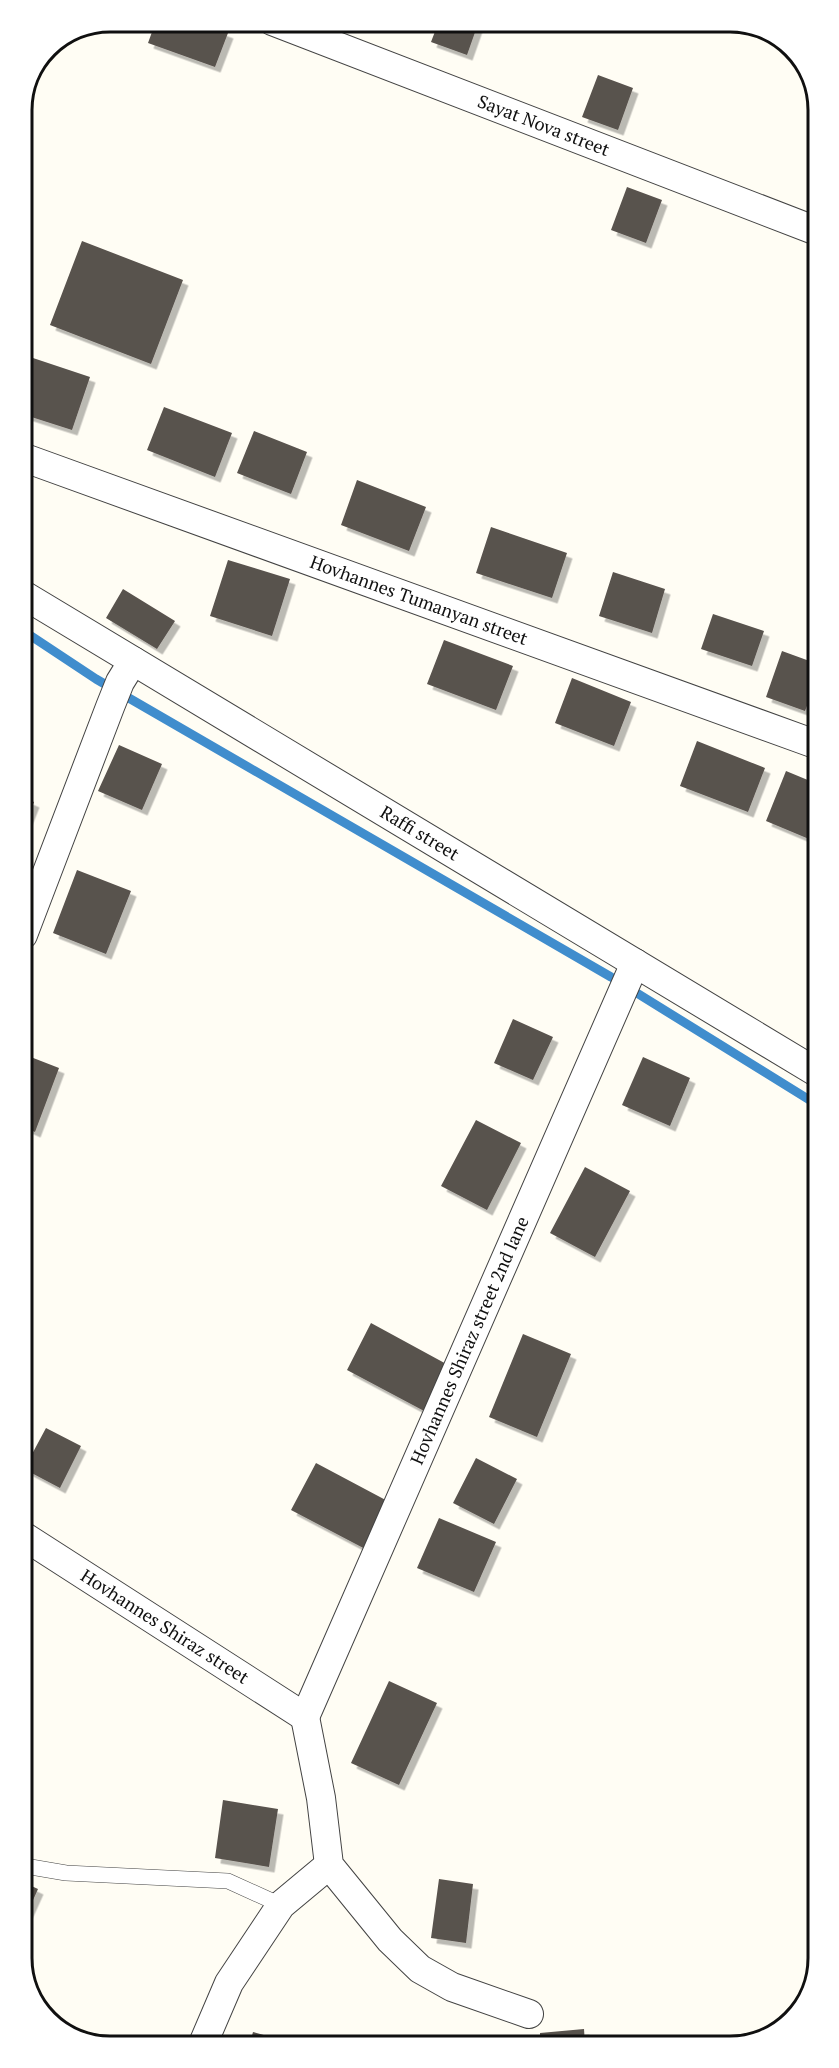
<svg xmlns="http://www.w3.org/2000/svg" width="839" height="2068" font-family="'PT Serif',serif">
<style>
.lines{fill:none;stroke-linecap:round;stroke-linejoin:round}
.stream{stroke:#408dcd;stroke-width:9}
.building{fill:#59524d;filter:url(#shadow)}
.service-casing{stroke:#434343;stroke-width:16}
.minor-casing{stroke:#434343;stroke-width:30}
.service{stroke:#fff;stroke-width:15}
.minor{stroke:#fff;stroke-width:28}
.labels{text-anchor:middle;stroke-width:6;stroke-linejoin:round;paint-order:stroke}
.street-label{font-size:18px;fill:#101010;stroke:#fff}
.rim{fill:none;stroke:#101010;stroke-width:3}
</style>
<defs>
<filter id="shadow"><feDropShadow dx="5.5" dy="5.5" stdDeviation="0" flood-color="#0004"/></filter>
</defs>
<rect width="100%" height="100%" fill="#fffdf4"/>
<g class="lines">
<path class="stream" d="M22,630L96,679L611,977L816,1104"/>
</g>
<path class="building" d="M156,21H195L228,33L215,67L148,43Z
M439,21H479L467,55L431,42Z
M598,75L633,88L618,130L582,117Z
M627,187L662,200L646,243L611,230Z
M82,241L183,280L151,364L50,325Z
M33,358L90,377L72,430L22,414V393Z
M164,407L232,433L215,477L147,450Z
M254,431L307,452L291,494L237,473Z
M357,480L426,507L409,551L341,525Z
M491,527L567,553L552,598L476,573Z
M228,560L290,579L272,636L210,616Z
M613,572L665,589L652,633L599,616Z
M123,589L175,621L157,649L106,618Z
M713,614L764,631L752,666L701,649Z
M444,640L513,666L496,710L427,684Z
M782,651L815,663V685L805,711L766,697Z
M572,678L631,702L614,746L555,723Z
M697,741L765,768L748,812L680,786Z
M119,745L162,764L142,810L98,791Z
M786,771L815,783V823L809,839L766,821Z
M23,797L34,802L23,830Z
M77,870L131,891L106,954L53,933Z
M513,1019L553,1037L533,1080L494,1063Z
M23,1054L59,1068L35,1132L24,1127Z
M643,1057L690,1078L670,1126L622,1105Z
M476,1120L521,1143L487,1210L441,1186Z
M585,1167L630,1191L595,1257L550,1233Z
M371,1323L450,1366L426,1412L347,1370Z
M523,1334L571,1354L537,1437L489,1417Z
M46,1428L81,1446L60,1488L24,1469Z
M476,1458L517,1479L494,1524L453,1503Z
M316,1463L395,1505L371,1552L291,1510Z
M439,1518L496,1542L474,1592L417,1568Z
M389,1681L437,1703L399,1785L351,1763Z
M223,1800L278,1809L269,1867L215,1858Z
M439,1879L473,1884L466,1943L431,1938Z
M25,1883L38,1889L25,1918Z
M584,2029L585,2044H540V2033Z
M253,2032L296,2044V2046H249Z
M453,2035L526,2040V2044H452Z"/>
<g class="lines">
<defs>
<path id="service" d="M25,1866L66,1873L228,1881L281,1905"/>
<g id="minor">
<path id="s1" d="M272,21L814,230"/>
<path id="s2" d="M22,457L815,744"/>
<path id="s3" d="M22,594L816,1072"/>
<path d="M23,935L110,707L120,682L133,661"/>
<path id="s4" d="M25,1537L305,1717"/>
<path id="s5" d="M305,1717L635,963"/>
<path d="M305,1717L321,1798L329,1865L390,1940L420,1969L452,1987L529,2014"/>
<path d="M202,2046L229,1983L281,1905L329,1865"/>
</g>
</defs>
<use href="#service" class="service-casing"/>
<use href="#minor" class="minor-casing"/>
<use href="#service" class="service"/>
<use href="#minor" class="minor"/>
</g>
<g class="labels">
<g class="street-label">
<text dy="6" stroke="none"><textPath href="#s1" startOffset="291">Sayat Nova street</textPath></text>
<text dy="6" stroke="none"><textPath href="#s2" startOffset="422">Hovhannes Tumanyan street</textPath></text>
<text dy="6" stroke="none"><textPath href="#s3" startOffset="464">Raffi street</textPath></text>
<text dy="6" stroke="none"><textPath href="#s5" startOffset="411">Hovhannes Shiraz street 2nd lane</textPath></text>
<text dy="6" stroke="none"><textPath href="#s4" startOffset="166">Hovhannes Shiraz street</textPath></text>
</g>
</g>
<path d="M0 0H839V2068H0ZM110 32H730A78 78 0 0 1 808 110V1958A78 78 0 0 1 730 2036H110A78 78 0 0 1 32 1958V110A78 78 0 0 1 110 32Z" fill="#fff" fill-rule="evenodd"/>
<path class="rim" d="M110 32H730A78 78 0 0 1 808 110V1958A78 78 0 0 1 730 2036H110A78 78 0 0 1 32 1958V110A78 78 0 0 1 110 32Z"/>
</svg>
